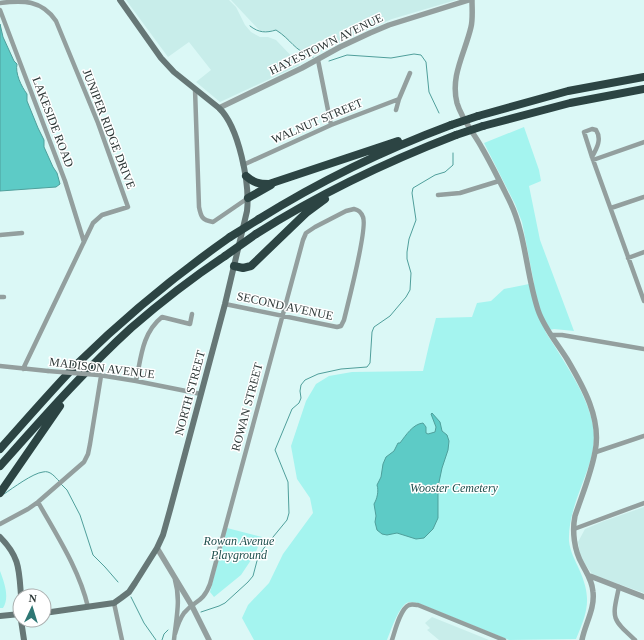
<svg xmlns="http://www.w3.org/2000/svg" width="644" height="640" font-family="Georgia,serif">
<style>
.built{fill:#c8edea}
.green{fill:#a4f4ef}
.water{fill:#5dcbc6;stroke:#4f9f9b}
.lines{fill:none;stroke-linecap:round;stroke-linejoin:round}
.stream{stroke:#4f9f9b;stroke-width:1}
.minor{stroke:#939f9e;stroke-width:4.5}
.tertiary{stroke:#939f9e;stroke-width:5.5}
.secondary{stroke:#667776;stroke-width:6}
.motorway{stroke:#2c4443;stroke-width:8}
.minor-bridge{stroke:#939f9e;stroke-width:4.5}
.motorway-bridge{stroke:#2c4443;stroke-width:8}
.labels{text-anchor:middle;stroke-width:3;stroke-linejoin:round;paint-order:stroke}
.street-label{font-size:12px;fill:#2d3837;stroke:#fff}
.park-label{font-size:12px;font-style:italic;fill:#1e4f4d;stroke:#fff}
</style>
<rect width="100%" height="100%" fill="#dbf8f6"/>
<path class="built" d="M126,0H229L236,7L245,25L251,32L260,37H268L276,40L300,65L220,102L196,82L211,70L189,42L168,57Z
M231,0H456L392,19L354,35L314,55L301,51L276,30L261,32Z
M644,507V593L593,575L581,559L578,542L585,529L604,521Z
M432,617L489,640H439L427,630L430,628L425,623Z"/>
<path class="green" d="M524,127L539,170L541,181L529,186L540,240L574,331L554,329L545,331C562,359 593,401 594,435C594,446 592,457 588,468C580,491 568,516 569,541C570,551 575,560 579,569C592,598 588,611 576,639L509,640L418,603C416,603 412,602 409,602C399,604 391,631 387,640H254L242,618L248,605L269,583L283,554L313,513L310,498L297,479L291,446L306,401L316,384L329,376L352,372L423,371L429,345L436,318L472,317L477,303L491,301L504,289L534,283L522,222L515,204L484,143Z
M227,528L262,537L255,554L241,575L214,597L210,592Z
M0,571C4,582 10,597 3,608H0Z"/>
<path class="water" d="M0,24L3,37L14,61L17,64C15,73 21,86 27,94V101L38,128L44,140V147L53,167L57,173L60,184L56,187L0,191Z
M432,413L440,422L442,431L447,435L449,441L448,450L442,468L438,487V518L433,529L424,538L416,539L397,533L387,535L382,534L377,530L375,522L376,516L374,504C377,499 379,491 377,485L381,477L383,464L386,457L394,451L398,443H400C406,435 413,424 423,423L426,427V433L428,434L435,432L436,427L431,414Z"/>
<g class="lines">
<path class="stream" d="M250,26C259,33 266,33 276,30C292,40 293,50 313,57
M329,61L347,55L391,58L414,54L421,55L426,62L429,92L439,113
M61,484L67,490L80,515L93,555L105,567L118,582
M4,494C13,488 33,473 43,472C50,470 55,477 59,481
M131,597L144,623L156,640
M201,612L219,606L225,603L248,582L253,576L258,557L264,548L287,520L289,513L288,482L275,450L292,409L299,403L301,398L300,391L301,385L305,380L318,374L341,369L367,367L370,363L372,332L374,327L390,316L406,297L410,290L411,273L407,259V252L409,239L416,220L412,193L413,188L435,175L445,172L453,165V153
M162,640L164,634L168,630"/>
<path class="minor" d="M0,3C23,0 42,0 56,21L98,123L128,207L102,215L93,223L23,369
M0,10L65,181L84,242
M318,60L331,125
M195,89L199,207C201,217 202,220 213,222L248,198
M396,110L399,99L410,73
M592,157C597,148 602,139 596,130L592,129L584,132L592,157L644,301
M593,160L644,142
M243,165L331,125L399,99
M438,195L460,193L499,181
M611,208L644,197
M0,235L22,233
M628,258L644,252
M0,297H4
M551,335H562L644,349
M0,366L48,371
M99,375L136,381L201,394
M136,381C141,358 142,333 162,317L190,324L192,314
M596,452L644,436
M38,502C57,536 79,569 88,607
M0,524L28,509L38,502L84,462L88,454L90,444L101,376
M574,529L644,503
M619,587C612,619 611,618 635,640
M114,603L122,640
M175,634C177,627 179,620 184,613C195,600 203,603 210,584L303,240L306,233L315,227L346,211L354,209C359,210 361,212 363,217C368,228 348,303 344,320L341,326L337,327L225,304
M174,640C176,619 181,600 175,580
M392,640C395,631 400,609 409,605C412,604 415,605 418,605L504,640"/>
<path class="tertiary" d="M472,0C472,9 473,19 471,27C465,53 450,76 457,103C462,120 474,133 482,148C492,165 501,184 510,202C526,235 526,274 538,310C544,328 557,343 567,359C583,386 602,419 595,452C591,474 582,495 575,516C572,531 574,550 582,564C587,574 592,580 593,592C595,609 585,624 582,640
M219,108L302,68L340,47L370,33L389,25L469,0
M157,548L192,606L209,640
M590,576L644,597"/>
<path class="secondary" d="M0,537C20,557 19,570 21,596
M44,613L114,603L121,598L129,592L135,583L157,548L163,535L170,510L225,304L247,211C250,184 239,127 219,108L174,72L161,58L120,0
M0,616L20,614
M21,620L24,640"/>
<path class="motorway" d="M478,116L568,91L644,77
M483,126L570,103L644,89
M246,176C254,183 259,184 269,184L398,141
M248,198L271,185
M259,219C320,181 384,150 451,125
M256,234C319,194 386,162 456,135
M234,266L243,268L251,266L306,213L325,199
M0,449C26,420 51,391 78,363C125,317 176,275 230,237
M0,466C42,419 84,371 131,328C161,302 192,278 225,256
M0,493L60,406"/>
<path class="minor-bridge" d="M48,371L98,375"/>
<path class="motorway-bridge" d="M451,125L478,116
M456,135L483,126
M230,237L259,219
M225,256L256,234"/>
</g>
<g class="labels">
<g class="street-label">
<text transform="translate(326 44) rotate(-26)" y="4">HAYESTOWN AVENUE</text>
<text transform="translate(317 121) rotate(-23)" y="4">WALNUT STREET</text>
<text transform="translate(53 122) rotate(69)" y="4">LAKESIDE ROAD</text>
<text transform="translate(109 129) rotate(69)" y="4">JUNIPER RIDGE DRIVE</text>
<text transform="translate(285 306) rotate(12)" y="4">SECOND AVENUE</text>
<text transform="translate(102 368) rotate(7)" y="4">MADISON AVENUE</text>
<text transform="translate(190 393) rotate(-75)" y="4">NORTH STREET</text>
<text transform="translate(247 407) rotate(-75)" y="4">ROWAN STREET</text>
</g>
<g class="park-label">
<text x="454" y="492">Wooster Cemetery</text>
<text x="239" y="545">Rowan Avenue<tspan x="239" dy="14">Playground</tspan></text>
</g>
</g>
<g transform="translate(32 608) rotate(4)"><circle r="19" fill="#ffffff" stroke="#abafaf"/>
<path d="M0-3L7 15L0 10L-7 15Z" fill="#2e7774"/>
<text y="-6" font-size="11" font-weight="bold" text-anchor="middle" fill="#2d3837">N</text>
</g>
</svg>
